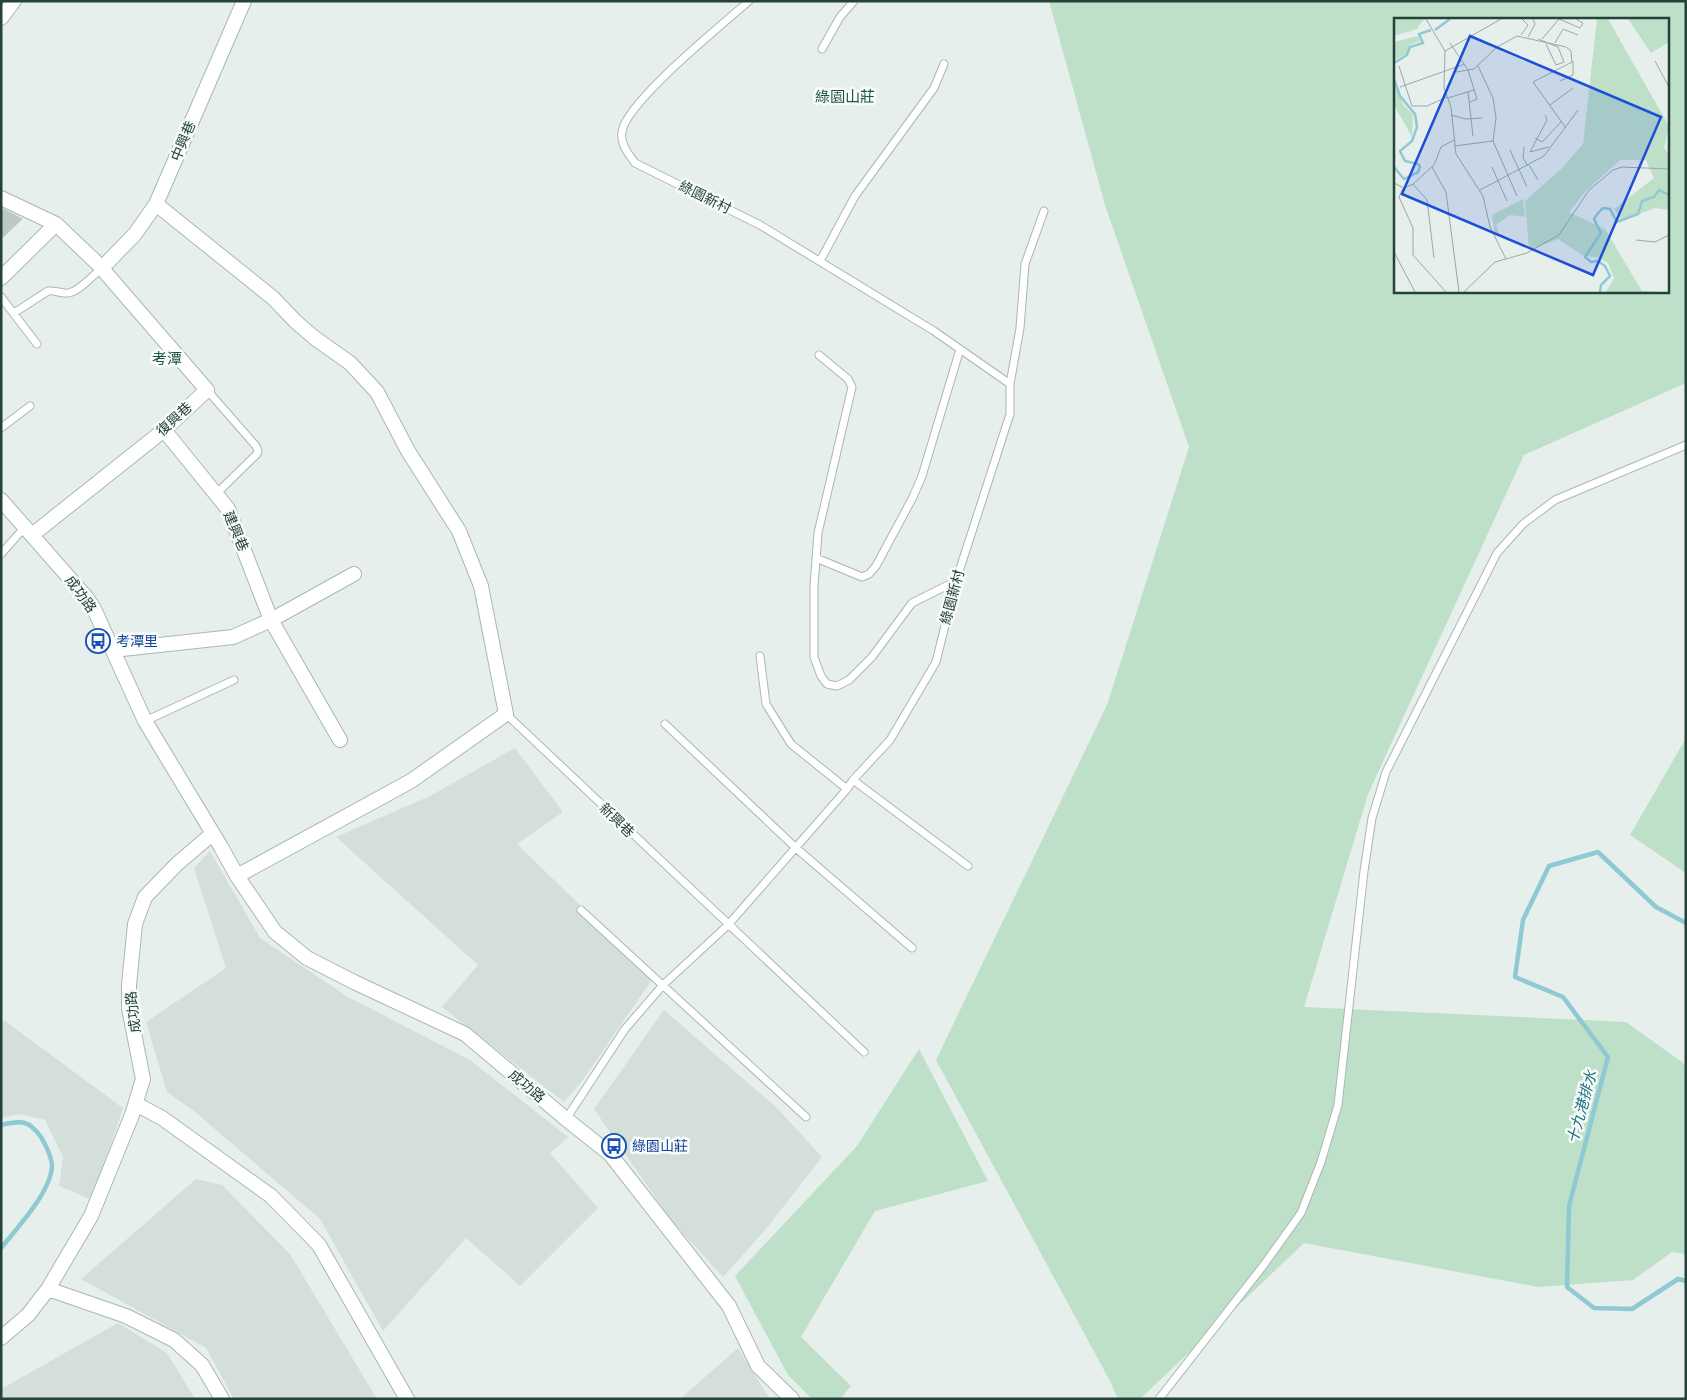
<svg xmlns="http://www.w3.org/2000/svg" width="1687" height="1400" font-family="Rubik,'Noto Sans TC',sans-serif">
<style>
.built{fill:#d4dfda}
.green{fill:#bfe0c8;fill-rule:evenodd}
.lines{fill:none;stroke-linecap:round;stroke-linejoin:round}
.stream{stroke:#8ec9d4;stroke-width:4.5}
.building{fill:#bbcac4;stroke:#b8c9c2}
.lane-casing{stroke:#a8b8b2;stroke-width:9}
.street-casing{stroke:#a8b8b2;stroke-width:16}
.lane{stroke:#fff;stroke-width:7}
.street{stroke:#fff;stroke-width:14}
.labels{text-anchor:middle;stroke-width:5;stroke-linejoin:round;paint-order:stroke}
.street-label{font-size:14px;fill:#24423a;stroke:#f7fbf9}
.transit-label{font-size:14px;fill:#164399;stroke:#f7fbf9;text-anchor:start}
.neighbourhood-label{font-size:15px;fill:#1f5548;stroke:#f7fbf9}
.water-label{font-size:15px;font-style:italic;fill:#1c6f80;stroke:#f7fbf9}
.inset-river{fill:none;stroke:#8ec9d4;stroke-width:2.5}
.inset-road{fill:none;stroke:#98aaa4;stroke-width:1}
.view{fill:#1d4ed8;fill-opacity:0.15;stroke:#1d4ed8;stroke-width:2.5}
.inset-edge{fill:none;stroke:#24423a;stroke-width:2.5}
</style>
<rect width="100%" height="100%" fill="#e6efeb"/>
<path class="built" d="M515,748L563,812L517,844L654,977L582,1081L564,1102L442,1007L478,965L336,837L430,796Z
M210,851L260,938L348,997L470,1060L568,1137L550,1153L598,1208L520,1286L466,1238L383,1331L320,1219L195,1112L167,1092L146,1022L226,968L194,868Z
M664,1010L777,1108L822,1157L766,1229L723,1277L671,1220L594,1109Z
M5,1021L123,1108L92,1200L59,1186L63,1157L45,1120L19,1114L1,1118V1022Z
M196,1179L222,1185L290,1254L377,1399H234L206,1348L81,1279Z
M118,1323L167,1353L195,1399H1V1389Z
M738,1348L770,1399H680Z"/>
<path class="green" d="M1049,1H1686V383L1524,455L1368,794L1304,1007L1626,1022L1686,1065V1254L1672,1252L1633,1280L1538,1287L1304,1243L1140,1399H1118L1110,1381L936,1060L1107,705L1189,447L1105,205ZM1396,19H1668V291H1396Z
M1686,738V873L1630,835Z
M919,1049L988,1181L875,1211L801,1337L851,1386L840,1399H812L788,1375L735,1276L857,1146Z"/>
<g class="lines">
<path class="stream" d="M1686,923L1656,907L1598,852L1549,866L1523,920L1515,977L1563,997L1608,1057L1569,1206L1567,1287L1594,1308L1632,1309L1678,1279L1686,1281
M1,1125C21,1120 29,1120 41,1137C45,1144 52,1158 52,1166C51,1192 17,1228 1,1248"/>
</g>
<path class="building" d="M1,208L22,219L1,239Z"/>
<g class="lines">
<defs>
<path id="lane" d="M749,1C723,24 625,103 622,132C620,145 629,154 635,163L760,225L934,331L1010,384
M822,49L840,17L854,1
M820,261L855,196L934,88L944,64
M1,297L37,344
M14,313L48,291C55,290 62,294 69,293C81,290 92,276 102,268
M819,355L848,379L852,387L818,533L814,586V657L821,676L827,684L837,686L849,680L872,657L912,603L956,581
M207,390L256,446L258,451L257,454L216,494
M1,428L30,406
M1,554L25,527
M816,558L862,577L869,574L876,566L913,497L922,476L960,349
M760,656L766,704L791,744L847,789
M506,714L864,1052
M145,721L234,680
M665,724L796,848L912,948
M853,780L968,866
M581,910L806,1117
M566,1119L625,1029L663,985L728,925L847,789L853,780L890,740L936,662L956,581L1010,414V384L1020,328L1025,264L1044,211
M1159,1399L1263,1266L1301,1213L1321,1162L1338,1105L1364,871L1372,818L1386,772L1497,553L1523,524L1555,500L1686,445"/>
<path id="street" d="M1,18L14,1
M1,198L56,224L98,264L207,390L164,430L32,535
M156,204L273,298L296,322L316,339L350,363L377,392L408,451L459,531L481,586L506,714L411,781L237,876
M102,268L135,234L156,204L244,1
M1,278L56,224
M164,430L228,509L271,620L340,740
M1,500L86,597L94,609L145,721L221,847L237,876L275,932L307,958L354,982L465,1034L566,1119L610,1154L729,1306L758,1366L792,1399
M113,650L233,637L271,620L354,574
M136,1104L162,1118L271,1196L319,1245L407,1399
M48,1289L126,1316L174,1340L202,1365L222,1399
M1,1338L28,1315L48,1289L91,1216L132,1115L143,1079L129,1008V985L135,924L145,897L177,864L212,834"/>
</defs>
<use href="#lane" class="lane-casing"/>
<use href="#street" class="street-casing"/>
<use href="#lane" class="lane"/>
<use href="#street" class="street"/>
</g>
<defs>
<symbol id="bus-ring" viewBox="-11 -11 22 22"><circle r="9.5" fill="#f7fbf9" stroke="#1a4fb4" stroke-width="1.5"/><path d="M-5-6H5V4H4V6H2V4H-2V6H-4V4H-5ZM-3.5-4V0h7V-4ZM-3.5 1.2v1.5H-2V1.2ZM2 1.2v1.5H3.5V1.2Z" fill="#1a4fb4"/></symbol>
</defs>
<g fill-rule="evenodd">
<use href="#bus-ring" x="84" y="627" width="28" height="28"/>
<use href="#bus-ring" x="600" y="1132" width="28" height="28"/>
</g>
<g class="labels">
<g class="street-label">
<text transform="translate(183 141) rotate(-67)" y="5">中興巷</text>
<text transform="translate(705 197) rotate(26)" y="5">綠園新村</text>
<text transform="translate(174 419) rotate(-42)" y="5">復興巷</text>
<text transform="translate(236 531) rotate(67)" y="5">建興巷</text>
<text transform="translate(81 594) rotate(54)" y="5">成功路</text>
<text transform="translate(952 597) rotate(-75)" y="5">綠園新村</text>
<text transform="translate(617 820) rotate(44)" y="5">新興巷</text>
<text transform="translate(133 1012) rotate(-97)" y="5">成功路</text>
<text transform="translate(527 1086) rotate(40)" y="5">成功路</text>
</g>
<g class="transit-label">
<text x="116" y="646">考潭里</text>
<text x="632" y="1151">綠園山莊</text>
</g>
<g class="neighbourhood-label">
<text x="845" y="102">綠園山莊</text>
<text x="167" y="364">考潭</text>
</g>
<g class="water-label">
<text transform="translate(1582 1107) rotate(-75)" y="5">十九港排水</text>
</g>
</g>
<g transform="translate(1394 18)">
<rect width="275" height="275" fill="#e6efeb"/>
<path d="M0,1H30L23,11L0,18ZM203,1H214L275,108L270,130L275,136V192L261,190L228,203L220,191L260,160L252,142H226L192,173L175,194L211,211L248,273L267,274H212L220,260L214,245L205,240L188,237L164,221L135,232L131,183L167,151L189,126ZM234,1H275V24L257,35ZM24,18L26,23L15,27L14,35L0,42V24ZM0,65L10,88L19,96L18,119L0,87ZM129,181L131,199L116,197L102,207L105,215L101,218L98,197Z" fill="#bfe0c8"/>
<path class="inset-river" d="M41,12L56,1M0,45L13,37L16,29L29,25L25,16L37,12M0,61L6,78L21,96L23,109L18,123L6,133L11,143L24,146L26,149L24,154L10,161L0,149M206,274L207,267L216,258L211,248L204,243L197,244L191,239L207,215L200,201L204,195L209,190L216,191L223,204L244,196L248,183L260,179L265,172L275,177"/>
<path class="inset-road" d="M32,1L51,33L50,70L57,89L62,136L89,178L96,209L112,241M165,1L186,10L189,5L182,1M127,17L134,7L128,1M134,19L141,6L139,1M144,21L164,29L170,44L162,47L152,26M148,21L165,1M56,25L74,52L83,81L76,84M161,25L169,11L184,17M51,33L107,1M261,43L275,69M5,48L18,88H33L53,79M84,48L99,80L102,100L99,123M62,54L80,51L103,29L123,18L172,29L177,33L178,44L139,64L172,110M166,63L179,57V43M6,69L71,46M74,74L79,118M54,80L80,72M156,87L179,70M57,97L72,101L88,100M151,97L153,102L136,134L155,129M141,120L148,124L168,103M99,123L123,178M60,128L99,123M130,129L129,140L134,148M116,132L133,169M135,147L144,162M38,149L52,174L65,274M98,149L113,183M0,165L10,170L19,166L40,147L47,129L60,122M19,166L33,182L40,240M9,170L5,179L19,210V237L52,274M86,172L150,138L184,92M242,222L261,224L275,217M0,234L21,274M70,274L101,244L133,235L165,217L195,172L219,152L228,149L275,151"/>
<path class="view" d="M76,18L267,99L199,257L8,176Z"/>
<rect width="275" height="275" class="inset-edge"/>
</g>
<rect width="1687" height="1400" fill="none" stroke="#24423a" stroke-width="5"/>
</svg>
